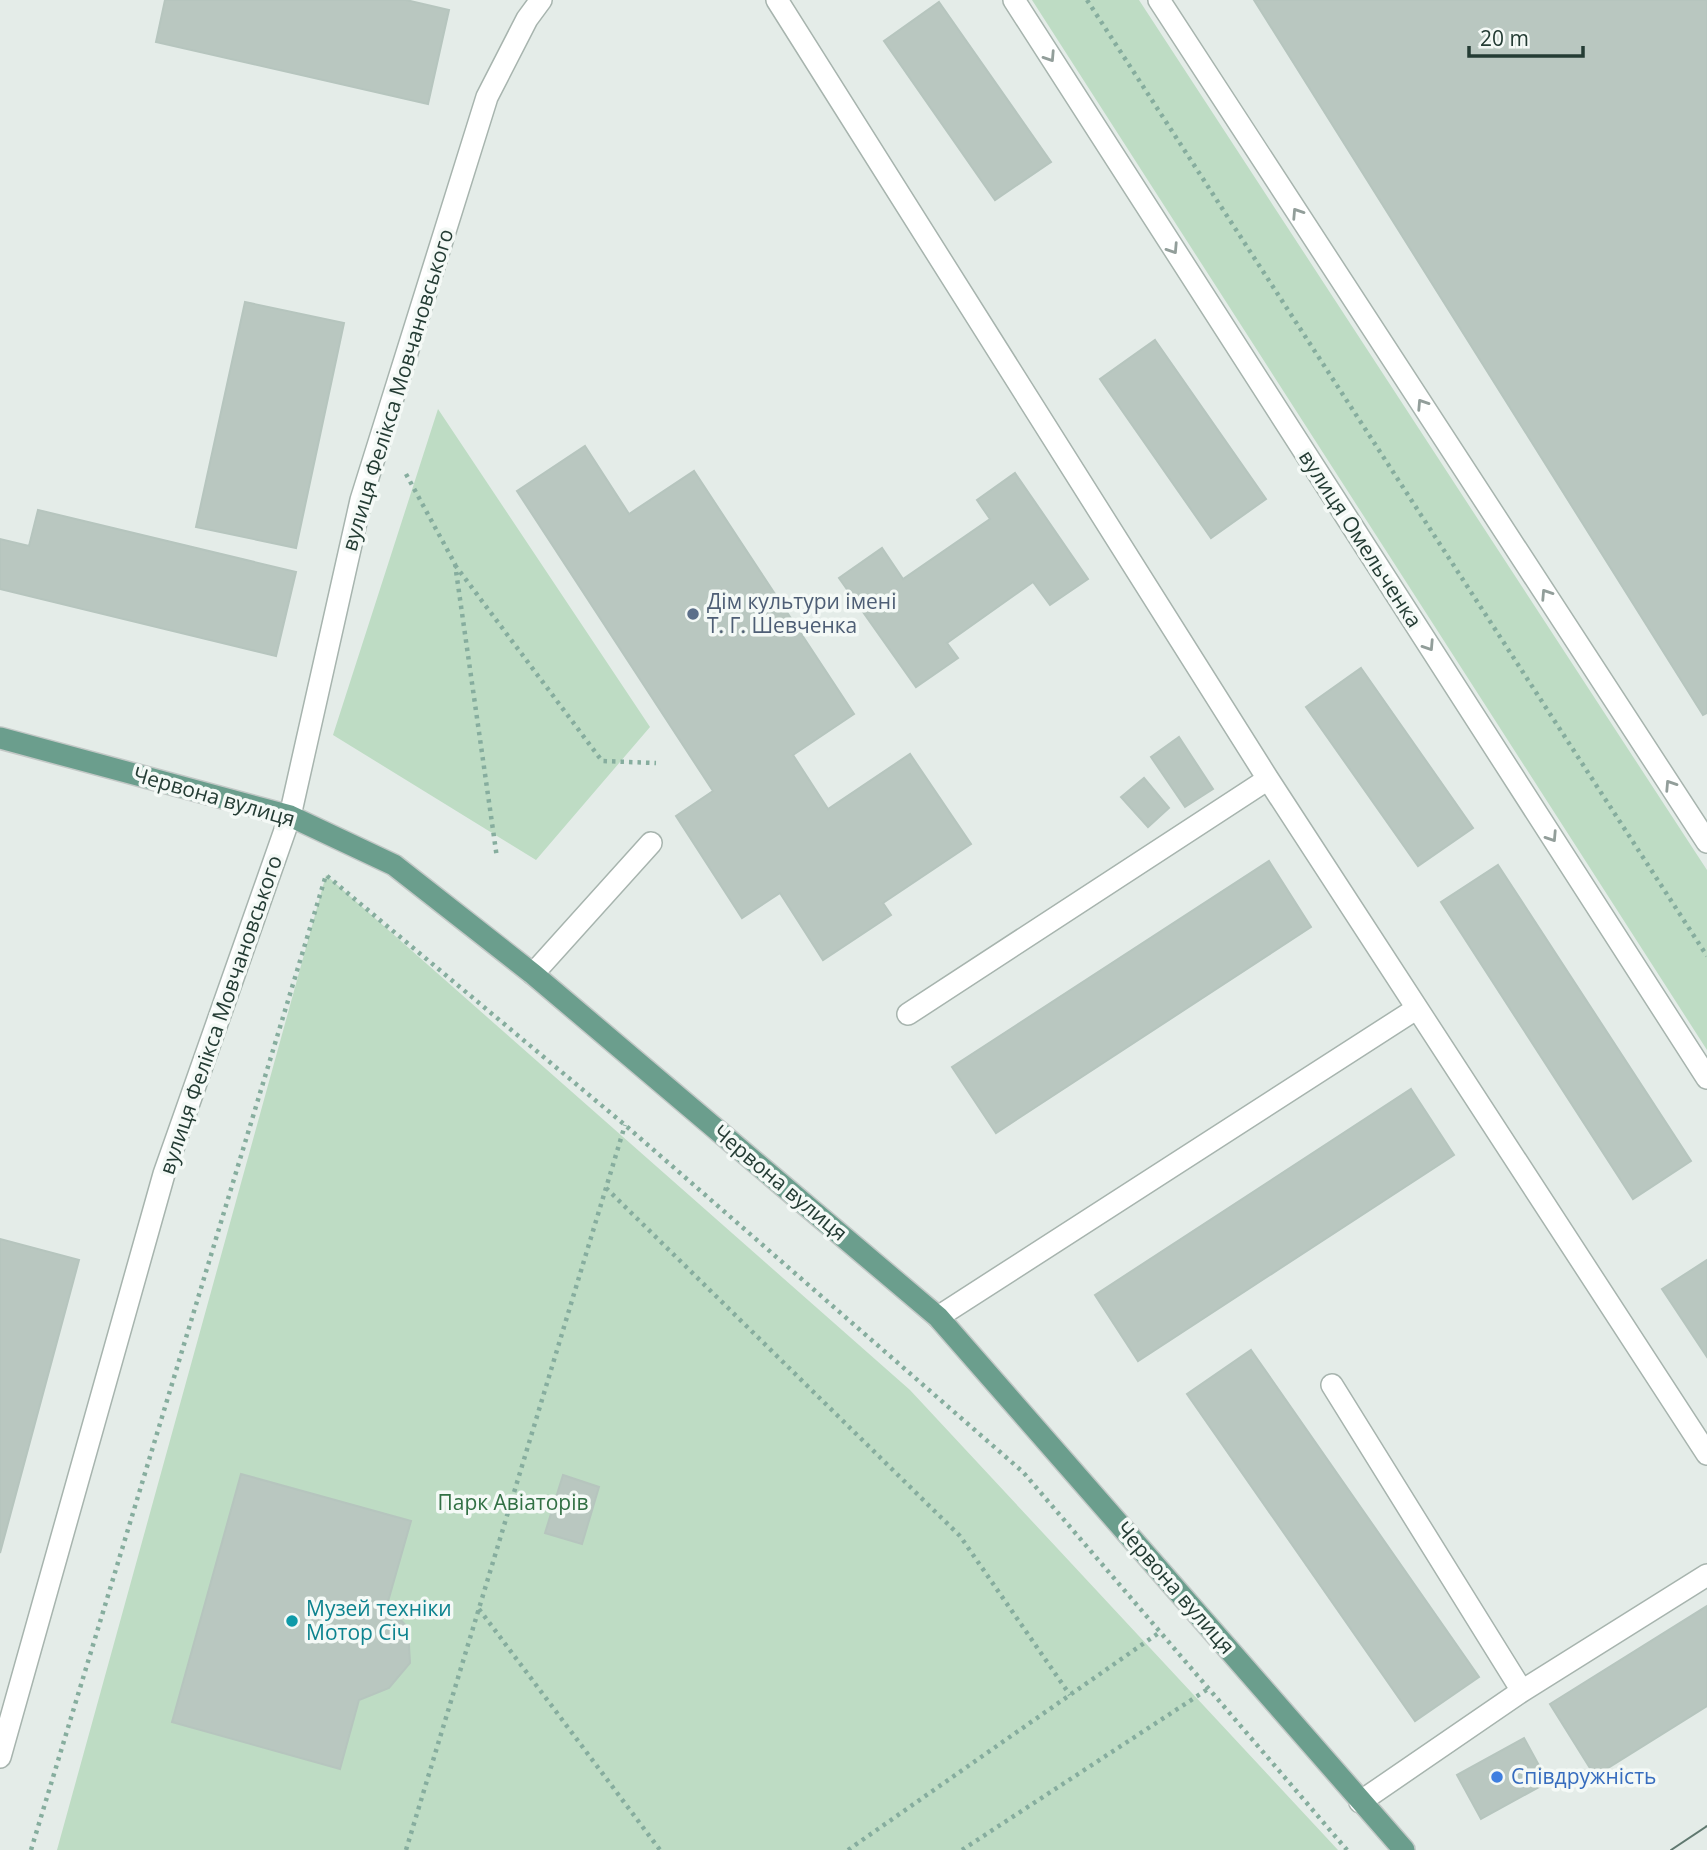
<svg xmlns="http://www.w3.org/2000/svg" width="1707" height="1850" font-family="'Open Sans',sans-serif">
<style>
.green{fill:#bedcc4}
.building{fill:#b9c7c0;stroke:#b6c5be;stroke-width:2}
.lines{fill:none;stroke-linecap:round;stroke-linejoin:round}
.minor-casing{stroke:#a7b4ae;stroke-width:24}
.major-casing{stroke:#c2c8c6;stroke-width:24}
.path{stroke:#86ad9e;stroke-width:4.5;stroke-dasharray:3.5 5;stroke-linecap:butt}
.minor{stroke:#fff;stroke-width:21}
.major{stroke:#6b9e8d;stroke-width:21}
.tram{stroke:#5f786f;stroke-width:2}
.oneway{stroke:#929e9a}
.service-dot{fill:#5c6f8a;stroke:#f4f9f6;stroke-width:2.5}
.culture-dot{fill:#0f9aa8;stroke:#f4f9f6;stroke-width:2.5}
.shop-dot{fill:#3f7fe0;stroke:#f4f9f6;stroke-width:2.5}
.labels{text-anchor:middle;stroke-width:7;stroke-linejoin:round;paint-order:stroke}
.street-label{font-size:21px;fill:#243c34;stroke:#f4f9f6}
.service-label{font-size:21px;fill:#4e5e75;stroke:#f4f9f6;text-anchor:start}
.park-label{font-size:21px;fill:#317044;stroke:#f4f9f6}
.culture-label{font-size:21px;fill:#0d838f;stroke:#f4f9f6;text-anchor:start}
.shop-label{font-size:21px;fill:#366cbe;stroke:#f4f9f6;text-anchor:start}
</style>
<rect width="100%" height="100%" fill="#e4ece8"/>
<path class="green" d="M1032,0H1139L1707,870V1050Z
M438,409L650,727L536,860L333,735Z
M326,875L910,1390L1338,1850H57Z"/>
<path class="building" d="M165,0H406L449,10L428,104L156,42Z
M1254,0H1707V713L1703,715Z
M939,2L1051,162L995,200L884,41Z
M245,302L344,323L296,548L196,527Z
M1155,340L1266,499L1211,538L1100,379Z
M585,446L629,514L694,471L854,714L793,755L828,809L910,754L971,844L883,903L891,915L823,960L780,893L742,918L676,816L713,791L517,491Z
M1015,473L1088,579L1050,605L1033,582L947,643L958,658L916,687L839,578L882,548L903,579L990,519L977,500Z
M38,510L296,572L276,656L0,589V539L29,546Z
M1361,668L1473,828L1418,866L1306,707Z
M1179,737L1213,789L1185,807L1151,757Z
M1144,778L1169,808L1148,827L1121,797Z
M1269,861L1311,927L996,1133L952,1067Z
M1498,865L1691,1161L1633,1199L1441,902Z
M1411,1089L1454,1155L1138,1361L1095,1295Z
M0,1239L79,1260L0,1553Z
M1707,1260V1357L1662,1289Z
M1251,1350L1479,1677L1415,1721L1187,1394Z
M241,1474L411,1521L387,1605L408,1628L410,1663L389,1688L359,1700L340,1769L172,1722Z
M563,1475L599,1487L582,1544L545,1533Z
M1707,1606V1706L1595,1776L1550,1704Z
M1524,1738L1548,1782L1481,1819L1457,1775Z"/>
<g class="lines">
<defs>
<path id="minor" d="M777,0L1268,779L1707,1454
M1014,0L1707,1078
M1159,0L1707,842
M533,974L651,843
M908,1014L1268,779
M938,1317L1416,1009
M1332,1385L1522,1691L1707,1575
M0,1757L164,1174L290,816L361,500L487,97L527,19L541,0
M1360,1802L1522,1691"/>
<path id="major" d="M0,738L290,816L394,865L533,974L938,1317L1404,1850"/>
</defs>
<use href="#minor" class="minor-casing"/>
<use href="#major" class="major-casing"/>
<path class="path" d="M1087,0L1707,956
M406,474L455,564L497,858
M455,565L602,761L656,763
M606,1188L960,1536L1070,1695
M479,1609L660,1850
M31,1850L326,875L625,1125L1023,1472L1347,1850
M406,1850L625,1125
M848,1850L1160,1632
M962,1850L1208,1689"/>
<use href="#minor" class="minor"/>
<use href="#major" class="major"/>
<path class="tram" d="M1671,1850L1707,1826"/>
</g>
<defs><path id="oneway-chevron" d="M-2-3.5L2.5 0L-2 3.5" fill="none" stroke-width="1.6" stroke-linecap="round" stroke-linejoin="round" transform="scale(1.75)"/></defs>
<g class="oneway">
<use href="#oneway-chevron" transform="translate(1050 57) rotate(57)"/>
<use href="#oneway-chevron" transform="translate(1297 213) rotate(-123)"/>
<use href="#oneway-chevron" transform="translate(1173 249) rotate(57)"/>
<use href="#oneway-chevron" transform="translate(1422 404) rotate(-123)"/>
<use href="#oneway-chevron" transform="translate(1546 594) rotate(-123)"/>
<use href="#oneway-chevron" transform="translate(1429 646) rotate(57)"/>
<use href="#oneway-chevron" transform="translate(1670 785) rotate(-123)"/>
<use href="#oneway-chevron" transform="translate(1552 837) rotate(57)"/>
</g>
<circle class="service-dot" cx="693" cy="614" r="7"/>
<circle class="culture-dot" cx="292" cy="1621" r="7"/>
<circle class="shop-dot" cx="1497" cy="1777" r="7"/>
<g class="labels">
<g class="street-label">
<text transform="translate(398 390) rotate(-73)" y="7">вулиця Фелікса Мовчановського</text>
<text transform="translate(1360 539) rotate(57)" y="7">вулиця Омельченка</text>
<text transform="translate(214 797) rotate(16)" y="7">Червона вулиця</text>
<text transform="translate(221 1015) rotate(-71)" y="7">вулиця Фелікса Мовчановського</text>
<text transform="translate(780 1183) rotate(40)" y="7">Червона вулиця</text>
<text transform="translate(1175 1588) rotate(49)" y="7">Червона вулиця</text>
</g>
<g class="service-label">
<text x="707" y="609">Дім культури імені<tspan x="707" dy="24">Т. Г. Шевченка</tspan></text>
</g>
<g class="park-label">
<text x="513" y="1510">Парк Авіаторів</text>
</g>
<g class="culture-label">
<text x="306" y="1616">Музей техніки<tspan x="306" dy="24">Мотор Січ</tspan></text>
</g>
<g class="shop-label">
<text x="1511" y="1784">Співдружність</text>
</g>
</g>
<path d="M1469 46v10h114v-10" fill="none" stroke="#243c34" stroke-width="3.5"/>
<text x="1480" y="46" font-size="21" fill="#243c34" stroke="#f4f9f6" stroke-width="5" paint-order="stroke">20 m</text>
</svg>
